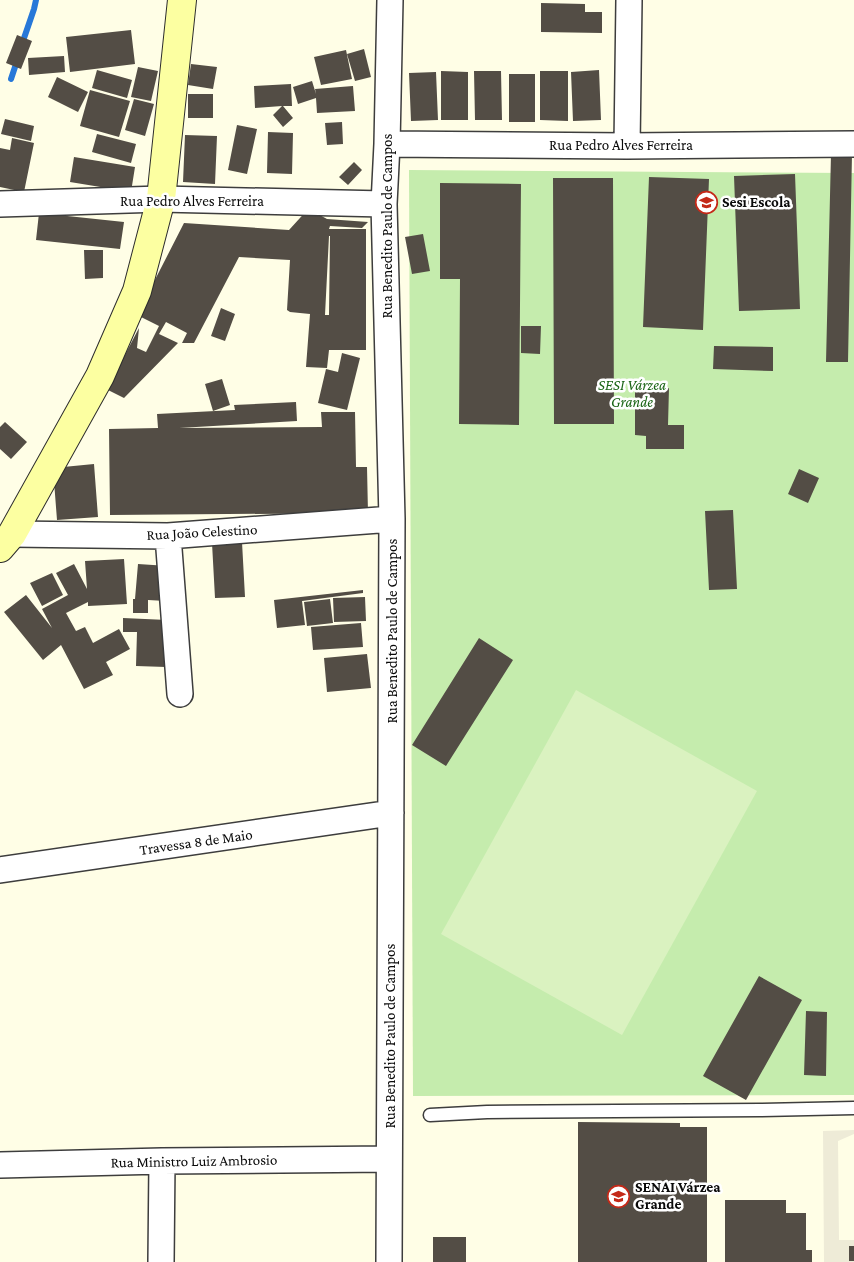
<svg xmlns="http://www.w3.org/2000/svg" width="854" height="1262" font-family="'Crimson Pro',serif">
<style>
.green{fill:#c5ecad}
.pitch{fill:#daf2c0}
.plaza{fill:#eeebd7}
.lines{fill:none;stroke-linecap:round;stroke-linejoin:round}
.stream{stroke:#2778d8;stroke-width:6}
.building{fill:#534d45;fill-rule:evenodd}
.lane-casing{stroke:#3d3d3d;stroke-width:15}
.street-casing{stroke:#3d3d3d;stroke-width:28}
.secondary-casing{stroke:#2c2c2c;stroke-width:30}
.lane{stroke:#fff;stroke-width:12}
.street{stroke:#fff;stroke-width:25}
.secondary{stroke:#fcffa1;stroke-width:28}
.labels{text-anchor:middle;stroke-width:5;stroke-linejoin:round;paint-order:stroke}
.street-label{font-size:15px;fill:#0a0a0a;stroke:#fff}
.poi-label{font-size:15px;font-weight:bold;fill:#0a0a0a;stroke:#fff;text-anchor:start}
.park-label{font-size:15px;font-style:italic;fill:#1b6516;stroke:#fff}
</style>
<rect width="100%" height="100%" fill="#fffee6"/>
<path class="green" d="M409,170L854,173V1095L413,1096Z"/>
<path class="pitch" d="M576,690L757,791L622,1035L441,934Z"/>
<path class="plaza" d="M854,1130V1134L838,1141L839,1240H854V1262H824L823,1131Z"/>
<g class="lines">
<path class="stream" d="M22,44L34,9L36,0
M11,79L18,58"/>
</g>
<path class="building" d="M541,3L585,4V12H602V33L541,32Z
M131,30L135,64L70,72L66,37Z
M17,35L32,41L21,69L6,63Z
M364,49L371,77L355,81L347,54Z
M346,50L352,79L321,85L314,57Z
M64,56L65,72L29,75L28,58Z
M191,64L217,67L213,89L188,85Z
M138,67L158,71L151,101L131,97Z
M97,70L132,80L127,98L92,88Z
M599,70L601,120L573,121L571,72Z
M441,71L468,72V120H441Z
M474,71H501L502,120H475Z
M540,71H568V121L540,120Z
M436,72L438,120L411,121L409,73Z
M509,74H535V122H509Z
M57,77L88,92L78,112L48,97Z
M312,81L316,94L315,89L353,86L355,111L317,113L316,98L298,104L293,87Z
M291,84L292,106H283L293,118L283,127L273,115L282,106L255,108L254,86Z
M90,90L130,101L119,137L80,126Z
M188,94H213V118H188Z
M134,99L154,104L145,136L125,130Z
M5,119L34,126L31,141L1,134Z
M342,122L343,144L327,145L325,123Z
M237,125L257,129L247,174L228,170Z
M268,132L293,133L292,174L267,173Z
M97,134L136,144L131,163L92,152Z
M185,135L217,136L215,184L183,182Z
M12,138L34,143L24,192L0,187V148L10,150Z
M831,154H852L848,362H826Z
M74,157L135,167L131,192L70,182Z
M354,162L362,170L348,185L339,177Z
M795,174L800,309L739,311L734,176Z
M649,177L709,179L703,330L643,327Z
M553,178H613L614,424H554Z
M440,183L521,184L519,425L459,424L460,279H440Z
M310,207L316,213L327,219L368,222L362,228L330,226L329,229H366V350H329L327,368L306,367L310,314L290,312L287,310L290,260L239,257L194,343H182L187,333L166,322L159,334L178,343L124,398L108,390V387L139,328L137,348L146,352L159,326L137,315L184,223L289,230ZM329,236H330L329,315H325Z
M39,213L124,222L120,249L36,240Z
M423,234L430,271L412,274L405,237Z
M84,250H103V278L85,279Z
M221,308L235,314L225,341L211,336Z
M521,326H541L540,354L521,353Z
M714,346L773,347V371L713,369Z
M342,353L360,358L347,410L318,403L326,369L338,372Z
M222,379L230,405L213,411L205,384Z
M635,388H669L668,425H684V449H646V436L635,435Z
M296,402L297,421L179,428L322,427L321,412H355L356,467H367L368,513L110,515L109,429L158,428L157,414L235,410L234,405Z
M5,422L27,442L11,459L0,449V427Z
M94,464L98,517L57,520L53,468Z
M799,469L819,478L808,503L788,494Z
M733,510L737,589L709,590L705,511Z
M242,542L245,597L215,598L212,543Z
M124,559L127,604L88,606V602L66,613L76,631L85,627L93,643L119,629L130,649L106,662L113,675L84,689L61,645L43,660L4,612L26,595L52,628L42,609L68,595L56,573L74,564L87,589L85,561Z
M138,564L168,566L166,601L148,600V613H133V599H135Z
M52,573L63,595L42,606L30,583Z
M363,590V593L302,601L305,625L277,628L274,600Z
M365,597L366,621L334,622L333,598Z
M330,599L333,623L307,626L304,602Z
M123,618L167,620L166,667L136,666L137,632H123Z
M361,623L363,647L313,650L311,627Z
M479,638L513,660L446,766L412,745Z
M367,654L371,688L327,692L324,658Z
M759,976L802,1000L746,1100L703,1076Z
M806,1011L827,1012L826,1076L804,1075Z
M578,1122L680,1123V1127H707V1262H578Z
M725,1200H786V1213H806V1250H812V1262H725Z
M433,1237H466V1262H433Z
M849,1246H854V1261H849Z"/>
<g class="lines">
<defs>
<path id="lane" d="M430,1115L487,1112L760,1110L854,1108"/>
<path id="street" d="M387,144L627,146L854,144
M627,146L629,0
M0,204L161,199L384,204
M12,534L168,536L392,519
M168,536L180,694
M0,870L391,813
M0,1165L162,1161L389,1159
M161,1262L162,1161
M389,1262L392,519L384,204L387,144L390,0"/>
<path id="secondary" d="M0,548L12,534L100,376L137,291L161,199L182,0"/>
</defs>
<use href="#lane" class="lane-casing"/>
<use href="#street" class="street-casing"/>
<use href="#secondary" class="secondary-casing"/>
<use href="#lane" class="lane"/>
<use href="#street" class="street"/>
<use href="#secondary" class="secondary"/>
</g>
<defs>
<symbol id="school-ring" viewBox="-11 -11 22 22"><circle r="9.5" fill="#fff" stroke="#c42918" stroke-width="1.5"/><path d="M0-5L7-2L0 1L-7-2ZM-4 1L0 2.5L4 1V4Q0 6-4 4Z" fill="#c42918"/></symbol>
<symbol id="university-ring" viewBox="-11 -11 22 22"><circle r="9.5" fill="#fff" stroke="#c42918" stroke-width="1.5"/><path d="M0-5L7-2L0 1L-7-2ZM-4 1L0 2.5L4 1V4Q0 6-4 4Z" fill="#c42918"/></symbol>
</defs>
<g fill-rule="evenodd">
<use href="#school-ring" x="694" y="190" width="25" height="25"/>
<use href="#university-ring" x="606" y="1184" width="25" height="25"/>
</g>
<g class="labels">
<g class="street-label">
<text x="621" y="150">Rua Pedro Alves Ferreira</text>
<text x="192" y="206">Rua Pedro Alves Ferreira</text>
<text transform="translate(387 226) rotate(-90)" y="5">Rua Benedito Paulo de Campos</text>
<text transform="translate(202 532) rotate(-3)" y="5">Rua João Celestino</text>
<text transform="translate(392 631) rotate(-90)" y="5">Rua Benedito Paulo de Campos</text>
<text transform="translate(196 842) rotate(-8)" y="5">Travessa 8 de Maio</text>
<text transform="translate(390 1036) rotate(-90)" y="5">Rua Benedito Paulo de Campos</text>
<text transform="translate(194 1161) rotate(-1)" y="5">Rua Ministro Luiz Ambrosio</text>
</g>
<g class="poi-label">
<text x="722" y="207">Sesi Escola</text>
<text x="635" y="1192">SENAI Várzea<tspan x="635" dy="17">Grande</tspan></text>
</g>
<g class="park-label">
<text x="632" y="390">SESI Várzea<tspan x="632" dy="17">Grande</tspan></text>
</g>
</g>
</svg>
